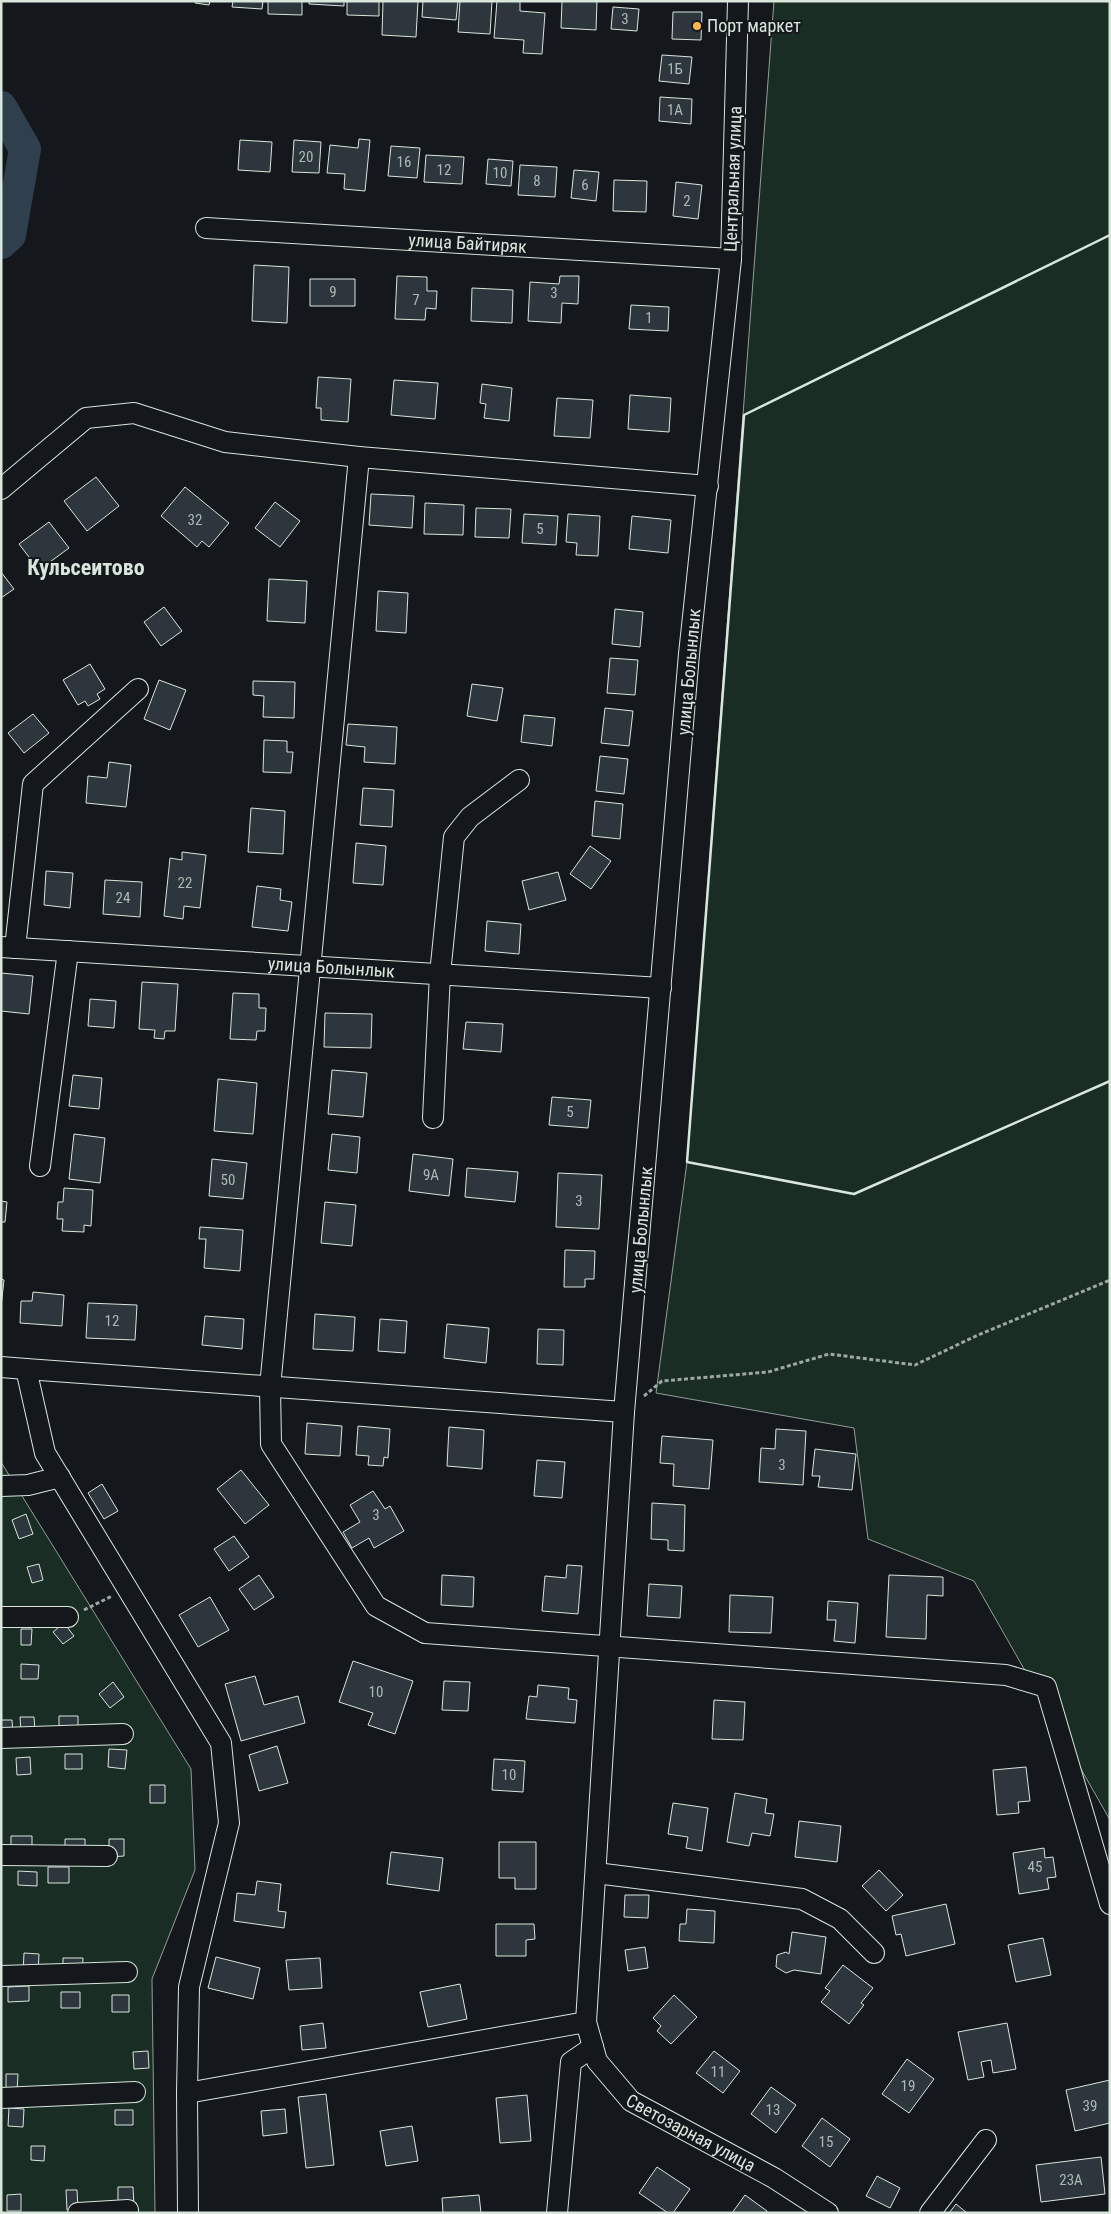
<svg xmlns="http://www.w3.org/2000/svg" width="1111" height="2214" font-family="'Roboto Condensed',sans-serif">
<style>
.green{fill:#1a2d24;stroke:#939e99}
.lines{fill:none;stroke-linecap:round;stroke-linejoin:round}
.river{stroke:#2f3f4d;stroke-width:32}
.building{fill:#2c363c;stroke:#d8e6dc}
.minor-casing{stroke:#d8e6dc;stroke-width:22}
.path{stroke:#9da8a2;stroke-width:3;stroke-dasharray:4 2.5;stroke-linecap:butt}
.minor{stroke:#14181c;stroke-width:20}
.wall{stroke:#d8e6dc;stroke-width:2.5}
.poi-dot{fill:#ffb74d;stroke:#14181c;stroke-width:2}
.labels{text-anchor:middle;stroke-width:4;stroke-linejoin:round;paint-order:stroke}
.number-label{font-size:15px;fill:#adbab4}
.poi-label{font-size:18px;fill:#d8e6dc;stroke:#14181c;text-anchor:start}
.street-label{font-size:18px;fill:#d8e6dc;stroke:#14181c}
.district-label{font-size:22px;font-weight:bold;fill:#d8e6dc;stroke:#14181c}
</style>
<rect width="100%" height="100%" fill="#14181c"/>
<path class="green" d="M774,1H1110V1820L974,1581L868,1539L854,1428L656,1393L687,1162Z
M1,1462L191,1769L195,1870L152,1979L155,2213H1Z"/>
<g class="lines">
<path class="river" d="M1,107L25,149L10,235L1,243"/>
</g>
<path class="building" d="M196,1H210L209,5L195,3Z
M233,1H263L262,9L232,7Z
M268,1H302V15L268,14Z
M309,1H344V6L309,4Z
M347,1H379V16L347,15Z
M383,1H418L416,37L382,35Z
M423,1H458L456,20L422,17Z
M460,1H492L490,34L458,32Z
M497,1H520V11L545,13L542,54L523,53L524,40L494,38Z
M562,1H597L596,30L561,28Z
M613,7L639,9L637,31L611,29Z
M673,12H702L701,40L672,39Z
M662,55L692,57L689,84L659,81Z
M660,97L692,99L691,124L659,121Z
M359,139L370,140L365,191L344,189L345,174L327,173L330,145L358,148Z
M240,140L272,142L270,172L238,170Z
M294,140L321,142L319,173L292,172Z
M391,146L420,148L417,178L388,176Z
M426,155L464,157L462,184L424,182Z
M488,159L513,161L511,186L486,184Z
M520,165L557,167L555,197L518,195Z
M574,170L599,172L596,201L571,198Z
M614,180L647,181L646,212L613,211Z
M676,182L702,185L698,219L673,216Z
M254,265L289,267L287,323L252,321Z
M397,276L427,277V291H437L436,309L426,308L425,320L395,319Z
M560,276H579L578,304L562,303L561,323L528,321L530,282L559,284Z
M310,279H355V306H310Z
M472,288L513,290L512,323L471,321Z
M631,305L669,307L668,331L629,329Z
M318,377L351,379L348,422L321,420V408H316Z
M394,380L438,383L435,419L391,415Z
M482,384L512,388L509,421L484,418L486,404L480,403Z
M630,395L671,398L669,432L628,429Z
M557,398L593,400L590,438L554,436Z
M96,477L119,506L87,531L64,501Z
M185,487L229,523L209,547L202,541L197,547L161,516Z
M371,494L414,496L412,528L369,525Z
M275,502L300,521L280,547L255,528Z
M425,503L464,505L463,535L424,534Z
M476,508L511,509L509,538L475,537Z
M524,514L558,516L556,545L522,543Z
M568,514L600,516L598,556L576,555L577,543L566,542Z
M632,516L671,520L668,553L629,549Z
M49,522L69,548L39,570L19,544Z
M1,572L14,589L1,598Z
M269,579L307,581L305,623L267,621Z
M378,591L408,593L406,633L376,631Z
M164,607L182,631L161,646L144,622Z
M615,609L643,612L640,647L612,644Z
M610,658L638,660L635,695L607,693Z
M90,664L105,689L97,694L100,699L88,706L85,701L78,705L63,680Z
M159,680L186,690L170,730L144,719Z
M253,681L295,682L294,718L263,717L264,696L253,695Z
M472,684L503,688L497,721L467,716Z
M605,708L633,711L629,746L601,743Z
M33,714L49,733L24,753L8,733Z
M524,715L555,718L552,746L521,742Z
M348,724L397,727L395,764L364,762L365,747L346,745Z
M264,740L287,741V752H293L291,773L263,772Z
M600,756L628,759L624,794L596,791Z
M109,762L131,765L126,807L86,803L88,776L107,778Z
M363,788L394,790L392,827L360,825Z
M595,801L623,804L620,839L592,836Z
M251,808L285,811L283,854L248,852Z
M356,843L386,846L383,885L353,883Z
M590,846L611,861L591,889L570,874Z
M182,852L206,855L200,908L184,906L183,919L164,916L170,858L182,860Z
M46,871L73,873L70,908L44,905Z
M558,872L566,900L529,910L522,881Z
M105,880L142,882L140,917L103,914Z
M257,886L281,889L280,900L292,902L288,931L252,927Z
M487,921L521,924L519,954L485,951Z
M1,973L33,976L29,1014L1,1011Z
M142,982L178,984L175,1031H165L164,1039L154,1038L155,1030L139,1029Z
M233,993L259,994V1008H266L265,1031H257L256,1040L230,1039Z
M90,999L116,1001L114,1028L88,1026Z
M325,1013L372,1014L371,1048L324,1047Z
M466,1022L503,1024L501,1052L463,1049Z
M332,1070L367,1073L363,1117L328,1114Z
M73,1075L102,1078L99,1109L69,1106Z
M218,1079L257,1083L253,1134L214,1131Z
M552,1097L591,1100L588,1128L549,1125Z
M74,1134L105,1138L100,1183L69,1179Z
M332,1134L360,1137L357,1173L328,1170Z
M413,1154L453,1159L449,1196L409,1191Z
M212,1159L247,1163L243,1199L209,1196Z
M467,1168L518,1172L515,1202L465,1197Z
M558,1173L602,1175L599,1229L556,1227Z
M64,1188L93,1190L91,1226L84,1225V1232L62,1231L63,1219H57L58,1202H63Z
M1,1201L7,1202L5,1222H1Z
M325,1202L356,1205L352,1246L321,1243Z
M200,1227L243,1230L240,1271L204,1268L206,1239H199Z
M565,1250L595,1251L594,1279H585V1287H564Z
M1,1279L4,1280L1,1307Z
M33,1292L64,1295L62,1326L20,1323L21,1301H32Z
M88,1303L137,1305L135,1340L86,1338Z
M315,1314L355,1317L353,1351L313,1349Z
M205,1316L244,1319L242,1349L202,1345Z
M380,1319L407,1321L405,1353L378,1351Z
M447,1324L489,1328L486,1363L444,1358Z
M538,1329L564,1330L563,1365L537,1364Z
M307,1423L342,1426L340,1456L305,1454Z
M358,1426L390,1429L388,1458L384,1457L383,1466L368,1465L369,1456L356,1455Z
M449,1427L484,1430L482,1469L447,1466Z
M776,1429L806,1431L803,1485L759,1482L761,1448L775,1449Z
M662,1436L713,1440L709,1489L673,1486L674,1464L660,1463Z
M815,1449L856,1454L852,1490L818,1487L820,1476H812Z
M537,1460L565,1462L562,1498L534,1496Z
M241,1470L269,1505L245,1524L217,1489Z
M102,1484L118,1511L104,1519L88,1493Z
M373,1491L385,1509L390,1506L404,1531L374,1548L369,1538L352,1548L343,1532L360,1522L350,1505Z
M652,1503L685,1505L684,1551L668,1550V1540L651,1539Z
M26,1514L33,1534L19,1539L12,1520Z
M234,1536L249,1557L229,1571L214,1549Z
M39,1564L43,1580L32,1583L27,1567Z
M567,1565L582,1566L578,1614L542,1611L545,1576L566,1578Z
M259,1575L274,1597L254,1610L239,1589Z
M442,1575L474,1577L473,1607L441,1605Z
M889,1575L943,1577V1596L927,1595L926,1639L886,1637Z
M649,1584L682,1586L680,1618L647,1616Z
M730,1595L773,1597L771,1633L729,1632Z
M210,1597L229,1630L198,1647L179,1615Z
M828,1601L858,1603L855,1643L834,1641L836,1620H827Z
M64,1623L74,1636L63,1644L53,1632Z
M21,1629H32L31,1645H21Z
M353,1661L413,1681L395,1734L368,1725L373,1713L339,1702Z
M21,1664L39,1665L38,1679H21Z
M255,1676L264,1705L298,1696L305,1723L241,1741L225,1684Z
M444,1681L470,1682L468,1711L442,1710Z
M113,1682L124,1697L110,1708L99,1694Z
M538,1685L569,1688L568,1699L577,1700L575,1723L526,1719L529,1696L537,1697Z
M714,1700L745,1702L743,1740L712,1739Z
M59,1716H78V1731H59Z
M20,1717H34L35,1732H21Z
M1,1720H12L13,1734L1,1735Z
M277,1746L288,1783L259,1791L249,1755Z
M109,1749L127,1750L125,1769L108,1767Z
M65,1754H82V1769H65Z
M30,1757L31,1774L17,1775L16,1758Z
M494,1759L525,1761L523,1792L492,1790Z
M1026,1767L1030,1801L1018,1802L1019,1813L997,1815L993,1770Z
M150,1785H165V1803H150Z
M735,1793L767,1799L765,1813L774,1814L770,1836L752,1833L749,1846L727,1842Z
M673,1803L708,1808L702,1851L686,1848L688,1837L668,1834Z
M799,1821L841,1826L837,1862L795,1857Z
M11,1836H32V1850L11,1849Z
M65,1839H85V1851H65Z
M109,1839H124V1856L109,1857Z
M499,1842H536V1889H515V1878H499Z
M1044,1848L1045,1858L1053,1857L1056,1877L1047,1878L1049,1889L1019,1894L1013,1853Z
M391,1852L443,1858L439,1891L387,1884Z
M48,1867H69V1883H48Z
M879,1870L903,1895L886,1911L862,1886Z
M18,1871L37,1872V1886L18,1885Z
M257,1881L281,1884L278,1911L286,1912L284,1928L234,1921L237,1893L255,1895Z
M625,1895H649L648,1918L624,1917Z
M946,1904L955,1944L906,1956L901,1934L896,1935L892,1916Z
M687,1909L715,1911L714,1943L679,1941L680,1924H686Z
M496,1924H534L535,1939L526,1940V1956H496Z
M792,1932L826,1937L821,1974L794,1970L786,1973L776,1967L777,1955L786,1952L789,1954Z
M1043,1938L1051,1975L1016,1982L1008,1945Z
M645,1947L648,1968L628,1971L625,1950Z
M24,1953L39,1954L38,1973H23Z
M216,1957L260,1968L253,1999L208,1988Z
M63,1958H83L82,1975H63Z
M320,1958L322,1988L289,1990L286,1960Z
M843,1965L873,1988L861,2003L864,2005L849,2024L821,2002L830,1991L825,1988Z
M460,1984L467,2019L428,2027L420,1992Z
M29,1986V2001L8,2002V1987Z
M61,1992H80V2008H61Z
M112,1995H129V2012H112Z
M674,1995L697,2017L671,2044L657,2031L661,2026L653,2018Z
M323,2023L326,2048L302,2050L300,2026Z
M1007,2023L1016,2069L993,2073L991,2060L981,2062L984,2077L968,2080L958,2032Z
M148,2051L149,2068L134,2069L133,2052Z
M714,2051L740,2071L723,2093L696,2073Z
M907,2059L934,2079L909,2113L882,2094Z
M6,2074H18L17,2092H6Z
M1110,2080V2123L1075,2131L1066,2090Z
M771,2087L796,2105L776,2133L751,2114Z
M326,2094L334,2165L306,2168L298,2097Z
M527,2095L531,2141L500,2143L496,2098Z
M9,2108L24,2109L23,2127L8,2126Z
M285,2109L287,2133L263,2136L261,2111Z
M115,2110H133V2125H115Z
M822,2118L850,2139L830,2167L802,2146Z
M412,2126L418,2161L386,2166L380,2131Z
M31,2146H45L44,2161L31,2160Z
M1101,2157L1105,2194L1041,2202L1036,2165Z
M657,2167L690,2189L673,2213H668L639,2193Z
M877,2176L900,2188L890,2208L866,2196Z
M118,2187H133L134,2207L118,2208Z
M66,2190H77L78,2209L67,2210Z
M21,2194V2211H7V2195Z
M479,2195L481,2213H443L442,2198Z
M745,2195L767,2211L766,2213H732Z
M956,2204L967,2213H949Z"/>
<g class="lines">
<defs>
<g id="minor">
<path id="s1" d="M738,1L731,259L689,654L624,1412L586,2022L597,2061L631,2101L774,2178L828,2213"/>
<path id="s2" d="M206,228L731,259"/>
<path d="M359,457L270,1387L271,1444L376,1606L425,1633L1006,1675L1046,1687L1110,1904"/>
<path d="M1,489L86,418L134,413L225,442L359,457L708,486"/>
<path id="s3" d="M1,947L661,988"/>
<path d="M15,948L33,784L138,689"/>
<path d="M433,1118L440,974L454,837L470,817L519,780"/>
<path d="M40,1166L68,951"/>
<path d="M1,1367L26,1369L45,1453L221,1743L229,1823L189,1987L187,2093"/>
<path d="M26,1369L624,1412"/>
<path d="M1,1486L28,1485L60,1477"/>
<path d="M1,1617H68"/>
<path d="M1,1738L123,1734"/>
<path d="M1,1855L107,1856"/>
<path d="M596,1873L802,1899L840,1919L874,1953"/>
<path d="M1,1976L127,1972"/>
<path d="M1,2098L135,2092"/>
<path d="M78,2213L128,2210"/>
<path d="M188,2213L187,2093L586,2022"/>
<path d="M557,2213L571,2062L593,2047"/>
<path d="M930,2213L986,2140"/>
</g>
</defs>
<use href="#minor" class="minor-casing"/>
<path class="path" d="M644,1396L662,1381L768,1372L829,1354L915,1365L978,1335L1110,1280
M84,1610L112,1596"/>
<use href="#minor" class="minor"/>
<path class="wall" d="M1110,235L744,415L687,1162L854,1194L1110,1081"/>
</g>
<circle class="poi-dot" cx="697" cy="26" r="5"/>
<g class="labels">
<g class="number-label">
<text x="625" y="24">3</text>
<text x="675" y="74">1Б</text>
<text x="675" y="115">1А</text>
<text x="306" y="162">20</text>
<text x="404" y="167">16</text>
<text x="444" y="175">12</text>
<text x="500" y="178">10</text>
<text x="537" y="186">8</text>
<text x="585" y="190">6</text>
<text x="687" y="206">2</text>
<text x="333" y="297">9</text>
<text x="554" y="298">3</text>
<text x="416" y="305">7</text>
<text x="649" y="323">1</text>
<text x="195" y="525">32</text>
<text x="540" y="534">5</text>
<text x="185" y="888">22</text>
<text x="123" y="903">24</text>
<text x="570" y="1117">5</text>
<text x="431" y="1180">9А</text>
<text x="228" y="1185">50</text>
<text x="579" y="1206">3</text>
<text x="112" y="1326">12</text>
<text x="782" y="1470">3</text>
<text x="376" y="1520">3</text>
<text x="376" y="1697">10</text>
<text x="509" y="1780">10</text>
<text x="1035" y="1872">45</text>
<text x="718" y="2077">11</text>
<text x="908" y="2091">19</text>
<text x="1090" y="2111">39</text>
<text x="773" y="2115">13</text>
<text x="826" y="2147">15</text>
<text x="1071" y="2185">23А</text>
</g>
<g class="poi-label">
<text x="707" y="32">Порт маркет</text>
</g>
<g class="street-label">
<text transform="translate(733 179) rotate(-88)" y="6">Центральная улица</text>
<text dy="6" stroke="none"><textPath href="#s2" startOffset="262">улица Байтиряк</textPath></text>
<text transform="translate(689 672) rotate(-85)" y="6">улица Болынлык</text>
<text dy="6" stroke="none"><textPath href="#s3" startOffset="331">улица Болынлык</textPath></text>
<text transform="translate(641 1230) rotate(-85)" y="6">улица Болынлык</text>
<text dy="6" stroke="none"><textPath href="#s1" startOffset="2188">Светозарная улица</textPath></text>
</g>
<g class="district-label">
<text x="86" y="575">Кульсеитово</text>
</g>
</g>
<rect width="1111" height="2214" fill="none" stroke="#d8e6dc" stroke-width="5"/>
</svg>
